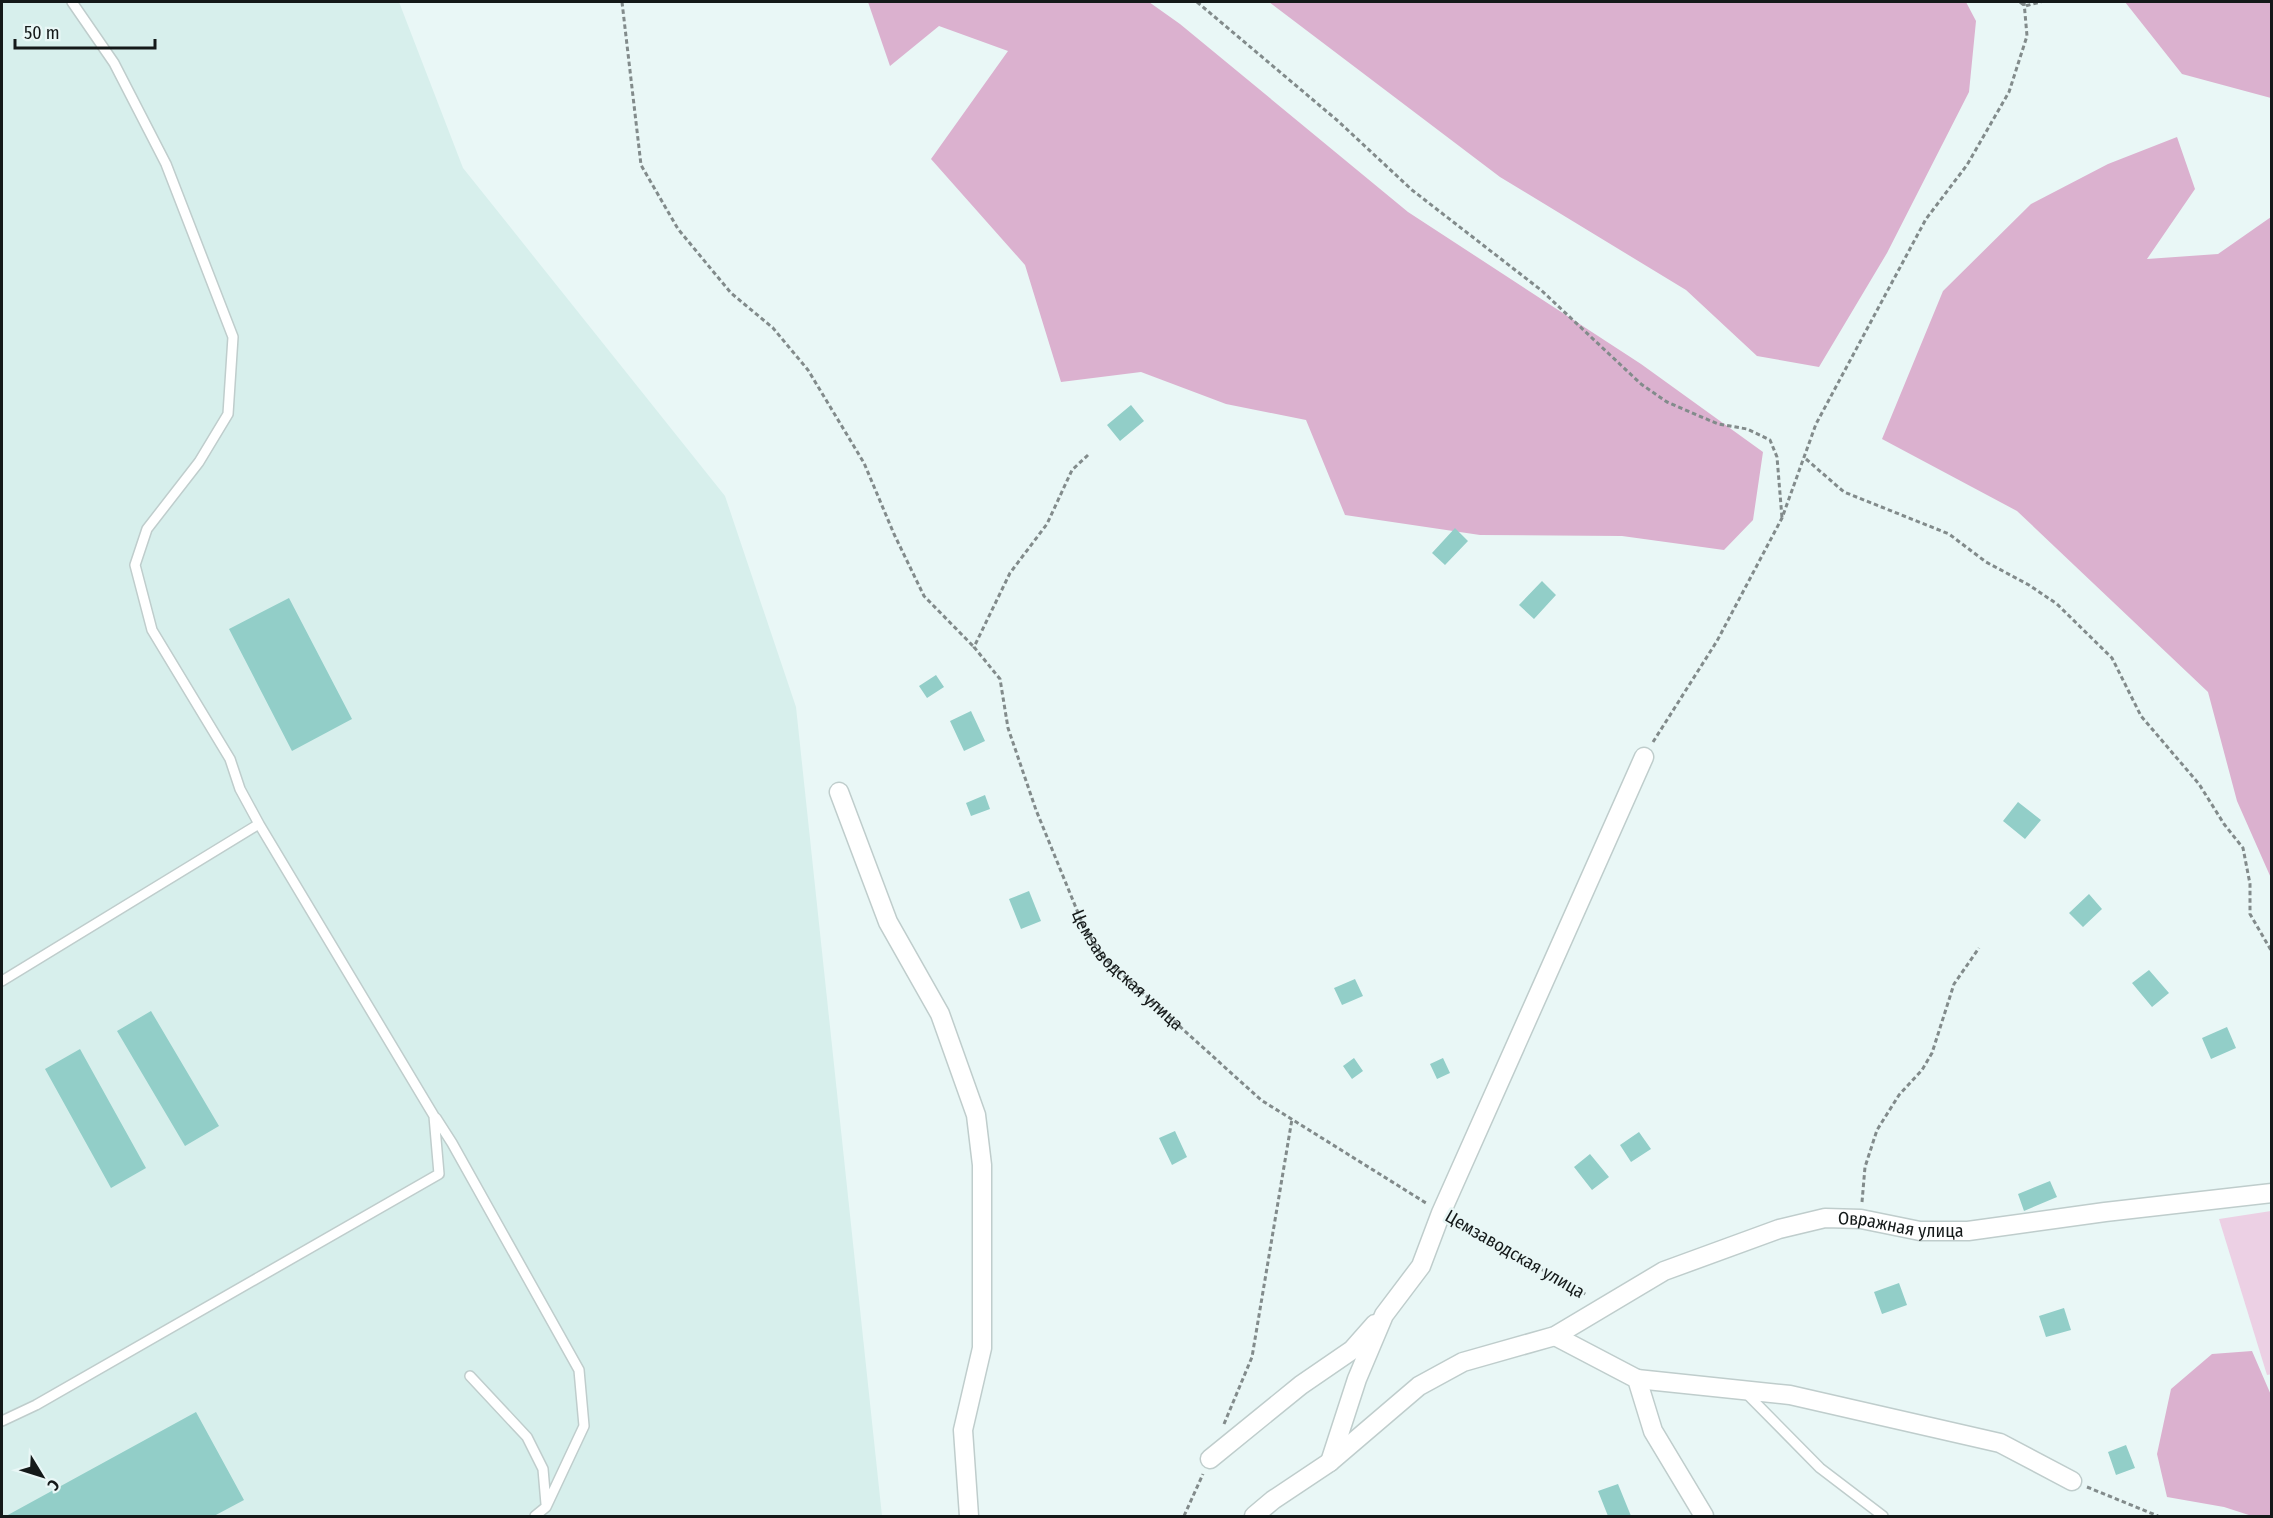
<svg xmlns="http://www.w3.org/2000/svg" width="2273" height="1518" font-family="'Fira Sans Condensed',sans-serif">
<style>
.built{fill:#d7efec}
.green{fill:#ecd0e4}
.forest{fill:#dbb1cf}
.building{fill:#92cec8}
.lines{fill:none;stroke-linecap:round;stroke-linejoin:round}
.service-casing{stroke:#bfcdcc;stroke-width:12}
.minor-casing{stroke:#bfcdcc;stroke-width:21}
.path{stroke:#828b8b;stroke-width:3;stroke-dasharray:4.5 3;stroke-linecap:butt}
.service{stroke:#fff;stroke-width:9}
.minor{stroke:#fff;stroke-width:18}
.labels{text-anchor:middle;stroke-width:5;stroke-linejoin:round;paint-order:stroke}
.street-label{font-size:18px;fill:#141919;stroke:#e9f7f6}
</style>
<rect width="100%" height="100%" fill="#e9f7f6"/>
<path class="built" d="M2,2H399L463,168L725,496L796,707L882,1516H2Z"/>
<path class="green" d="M2271,1211L2272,1374L2267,1375L2219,1219Z"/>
<path class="forest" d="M868,2H1149L1180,24L1408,212L1641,364L1763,452L1753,520L1724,550L1622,536L1480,535L1345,515L1306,420L1226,404L1141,372L1061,382L1025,265L931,159L1008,51L939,26L890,66Z
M1269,2H1966L1976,21L1969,92L1887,253L1819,367L1757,356L1686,290L1500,177Z
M2125,2H2271V98L2182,74Z
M2177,137L2195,189L2147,259L2218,254L2271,217V878L2237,801L2208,692L2017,511L1882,439L1943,291L2031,204L2108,164Z
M2252,1351L2271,1395V1516H2252L2224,1507L2167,1497L2157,1454L2171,1389L2212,1354Z"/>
<path class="building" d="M1131,405L1144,421L1120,441L1107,425Z
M1455,528L1468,541L1445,565L1432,553Z
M1542,581L1556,595L1534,619L1519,605Z
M289,598L352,719L292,751L229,629Z
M936,675L944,687L927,698L919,686Z
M971,711L985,741L964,751L950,721Z
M985,795L990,809L971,816L966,803Z
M2018,802L2041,820L2025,839L2003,821Z
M1029,891L1041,921L1021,929L1009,899Z
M2089,894L2102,909L2083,927L2069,913Z
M2149,970L2169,993L2152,1007L2132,983Z
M1355,979L1363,996L1342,1005L1334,988Z
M151,1011L219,1126L185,1146L117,1031Z
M2227,1027L2236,1048L2211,1059L2202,1038Z
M80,1049L146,1168L111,1188L45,1069Z
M1354,1058L1363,1071L1352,1079L1343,1066Z
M1443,1058L1450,1073L1437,1079L1430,1064Z
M1175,1131L1187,1157L1172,1165L1159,1138Z
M1639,1132L1651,1149L1631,1162L1620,1145Z
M1590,1154L1609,1177L1592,1190L1574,1167Z
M2050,1181L2057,1197L2024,1211L2018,1194Z
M1899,1283L1907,1305L1882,1314L1874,1292Z
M2064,1308L2071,1330L2046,1337L2039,1316Z
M196,1412L244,1500L214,1516H6Z
M2126,1445L2135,1468L2116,1475L2108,1452Z
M1618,1484L1631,1516H1608L1598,1491Z"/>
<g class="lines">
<defs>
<path id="service" d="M2,981L259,824L240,789L230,759L152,630L135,565L147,529L199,462L228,414L233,337L166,164L114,63L72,2
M436,1118L452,1143L579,1370L584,1426L546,1507L535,1516
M470,1376L527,1437L543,1469L546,1504
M1745,1392L1820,1468L1883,1516
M2,1421L36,1405L439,1174L434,1116L259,824"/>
<g id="minor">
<path d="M839,792L888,922L940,1014L976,1115L982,1165V1348L963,1430L969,1516"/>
<path d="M1555,1336L1637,1379L1653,1431L1704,1516"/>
<path d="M1637,1379L1790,1395L2000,1443L2072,1481"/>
<path d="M1210,1459L1301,1385L1352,1350L1375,1324"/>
<path d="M1330,1462L1357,1379L1384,1315L1421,1266L1441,1213L1644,757"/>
<path id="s2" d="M1254,1516L1273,1500L1330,1462L1419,1386L1463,1362L1555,1336L1664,1271L1779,1229L1825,1218L1861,1219L1920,1231H1968L2105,1212L2272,1193"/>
</g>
</defs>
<use href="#service" class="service-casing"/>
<use href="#minor" class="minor-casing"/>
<g class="path">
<path d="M622,2L641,165L678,229L731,293L773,328L808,370L864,463L894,534L924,596L974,647"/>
<path d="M1197,2L1338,121L1412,190L1541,290L1641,384L1667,402L1718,424L1747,429L1770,440L1777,457L1782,518"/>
<path d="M2020,2L2025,6L2041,2"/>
<path id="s1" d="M1088,455L1072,470L1047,524L1010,573L974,647L1000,679L1008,728L1036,810L1083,925L1102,956L1261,1100L1426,1203"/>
<path d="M1806,459L1844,492L1949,534L1986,562L2029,585L2057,604L2112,658L2141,716L2199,784L2224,824L2243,848L2250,884V914L2272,952"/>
<path d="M1653,742L1717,641L1782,518L1816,424L1926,219L1967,165L2009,92L2027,36L2024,2"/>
<path d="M1862,1202L1865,1167L1877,1130L1899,1095L1922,1070L1932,1053L1954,984L1979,948"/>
<path d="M1457,1222L1587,1295"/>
<path d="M1224,1424L1252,1357L1292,1119"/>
<path d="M2087,1487L2158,1516"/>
<path d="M1184,1516L1203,1474"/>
</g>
<use href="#service" class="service"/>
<use href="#minor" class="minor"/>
</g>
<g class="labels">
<g class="street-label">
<text dy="6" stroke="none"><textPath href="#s1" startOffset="590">Цемзаводская улица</textPath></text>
<text dy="6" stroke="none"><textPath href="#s2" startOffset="729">Овражная улица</textPath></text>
<text transform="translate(1515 1254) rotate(30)" y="6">Цемзаводская улица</text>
</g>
</g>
<rect width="2273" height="1518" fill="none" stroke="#141919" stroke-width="6"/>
<g transform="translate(42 1476) rotate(128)" stroke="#e9f7f6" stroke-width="4.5" paint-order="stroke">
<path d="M0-4.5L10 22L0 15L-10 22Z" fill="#141919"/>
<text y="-9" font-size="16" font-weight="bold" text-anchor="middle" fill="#141919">С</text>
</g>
<path d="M15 39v9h140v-9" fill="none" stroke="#141919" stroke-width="3"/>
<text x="24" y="39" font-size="18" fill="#141919" stroke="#e9f7f6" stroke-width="4.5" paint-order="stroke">50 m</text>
</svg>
